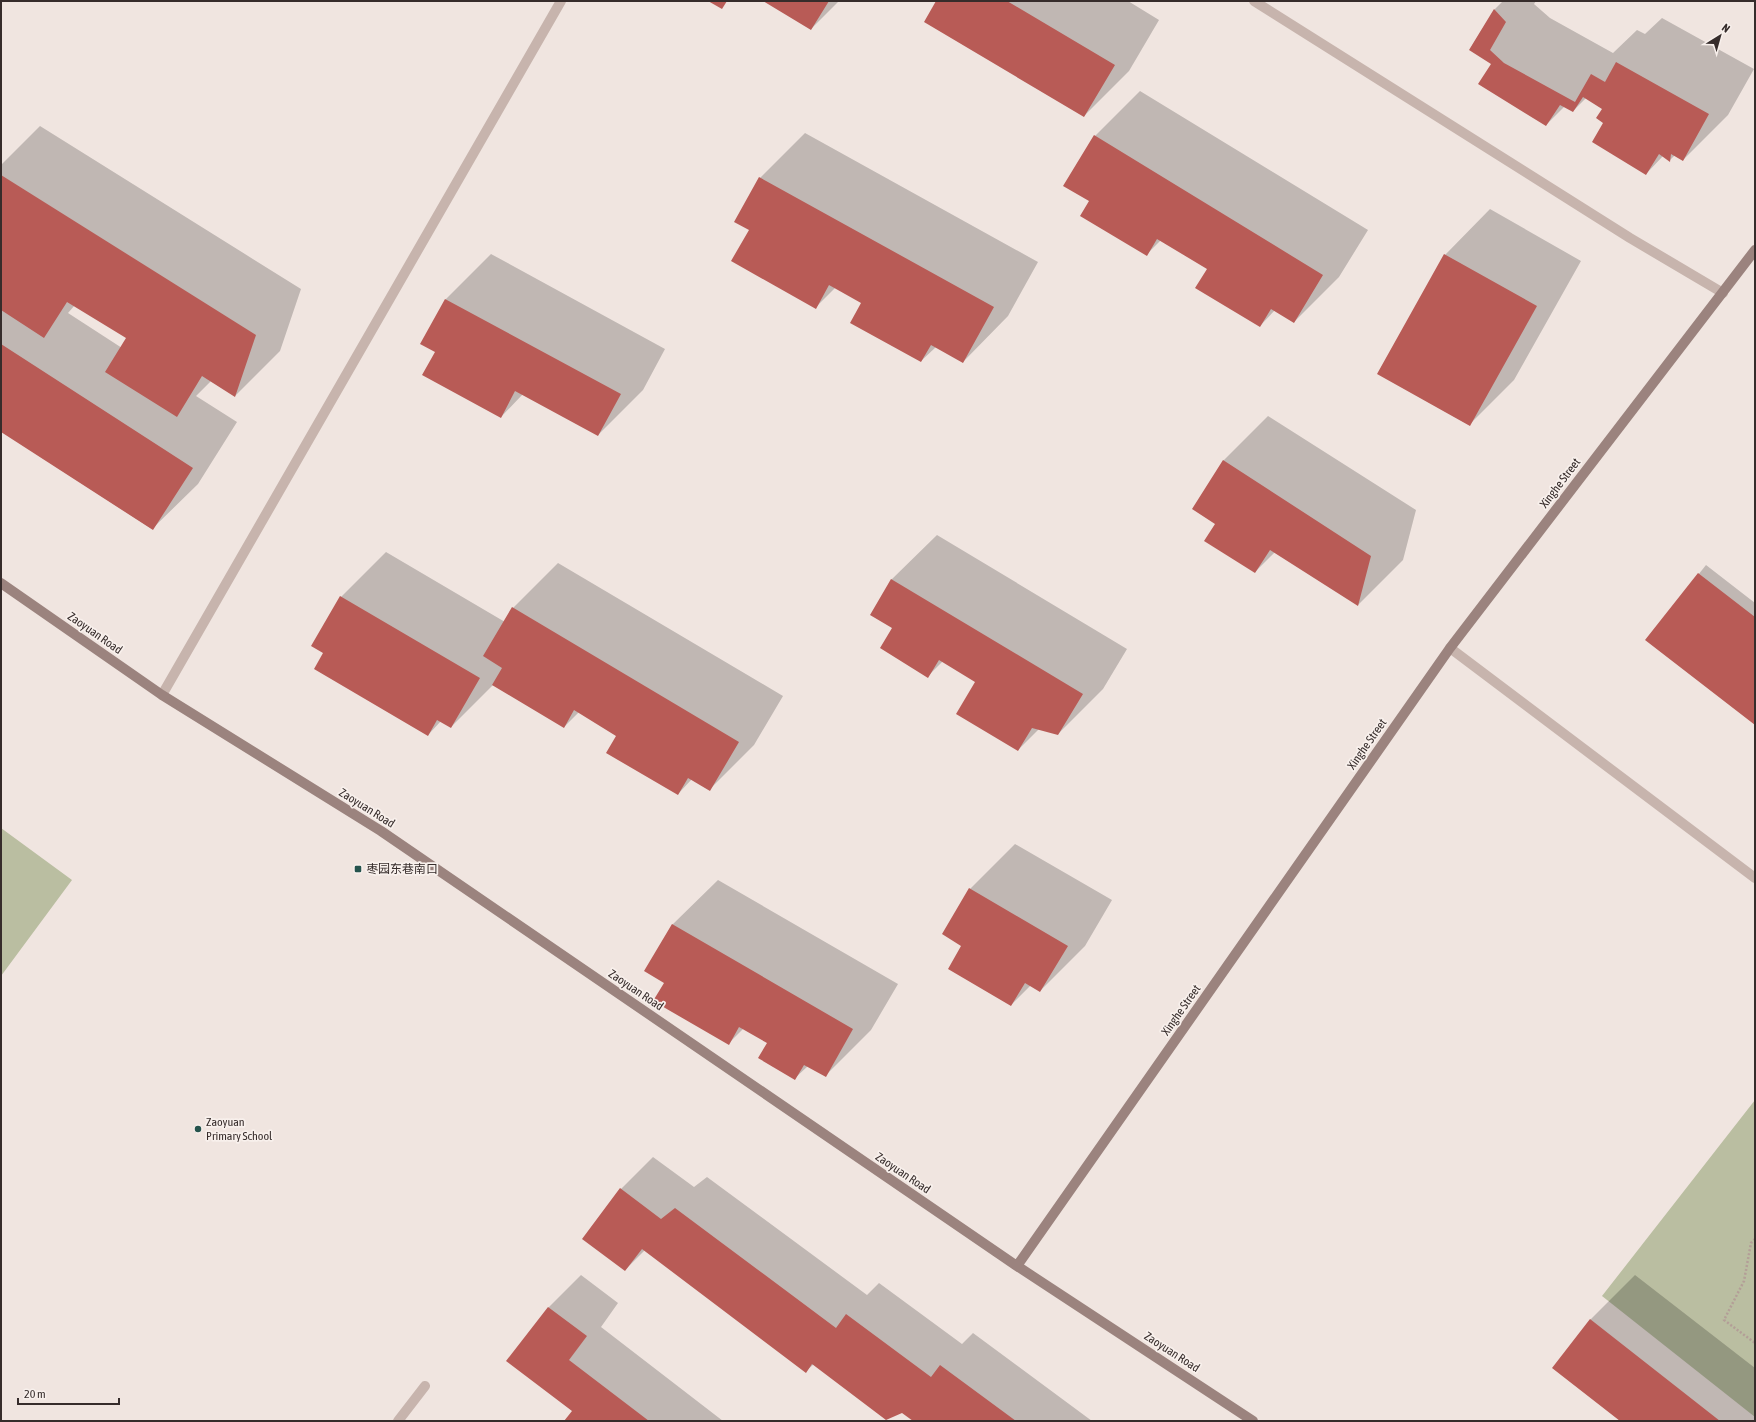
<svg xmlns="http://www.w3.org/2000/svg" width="1756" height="1422" font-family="'Asap Condensed','Noto Sans SC',sans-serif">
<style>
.green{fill:#babea1}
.shadow{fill:#0003;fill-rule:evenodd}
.building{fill:#b85b56}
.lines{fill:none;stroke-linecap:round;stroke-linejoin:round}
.path{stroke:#b39e97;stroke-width:2.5;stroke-dasharray:2 2;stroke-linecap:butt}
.lane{stroke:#c7b4ad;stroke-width:10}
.street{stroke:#c7b4ad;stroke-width:10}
.secondary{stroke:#9b837e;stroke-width:10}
.poi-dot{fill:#25534d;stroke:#f8f0ec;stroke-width:1.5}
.labels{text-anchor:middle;stroke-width:3.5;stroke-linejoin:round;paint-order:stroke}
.street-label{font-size:12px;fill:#362c2b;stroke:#f8f0ec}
.poi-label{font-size:12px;fill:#362c2b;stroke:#f8f0ec;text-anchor:start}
</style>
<rect width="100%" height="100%" fill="#f0e5e0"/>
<path class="green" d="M1,828L72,880L1,976Z
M1755,1100V1417L1602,1296Z"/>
<path class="shadow" d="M765,1H839L811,29Z
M937,1H1128L1159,20L1129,71L1084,116Z
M1503,1H1536L1534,4L1550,18L1613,53L1637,30L1645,34L1662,18L1754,69L1728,115L1683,160L1675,155L1670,160L1663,156L1646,174L1605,123L1603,109L1586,98L1573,111L1565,106L1546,125L1492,63L1470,49L1495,9Z
M1140,91L1368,230L1339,277L1294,322L1275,310L1260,326L1208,269L1161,240L1146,255L1090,201L1095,136Z
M40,126L301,289L280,351L235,396L211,381L196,396L237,422L198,484L152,529L1,431V165ZM75,305L128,338L122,348L68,313Z
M805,133L1038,262L1008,316L963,362L936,347L921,361L863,302L836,287L816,307L750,230L760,178Z
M1490,209L1581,261L1514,380L1469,425L1378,373L1445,255Z
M491,254L665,349L643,390L598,435L523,394L501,417L436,352L446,299Z
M1268,416L1416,510L1403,560L1358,605L1275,552L1255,572L1217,523L1223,461Z
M937,535L1127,649L1103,689L1058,734L1039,729L1018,750L976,681L943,661L928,676L891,580Z
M386,552L505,622L513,608L558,563L783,696L754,745L709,790L692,779L678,794L618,735L579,712L564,727L493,685L451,727L441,721L428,735L325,653L341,597Z
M1706,565L1755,603V724L1646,640Z
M1015,844L1112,900L1085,946L1040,991L1031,985L1011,1005L963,945L970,889Z
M718,880L898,984L871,1030L826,1075L808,1066L795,1078L768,1042L744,1028L728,1044L665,982L672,925Z
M653,1157L694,1187L707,1177L867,1295L879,1283L962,1344L973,1333L1092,1421H915L902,1411L814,1364L806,1371L645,1250L625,1270L621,1189Z
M581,1275L618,1303L601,1327L723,1421H566L573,1411L508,1361L549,1307Z
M1635,1275L1755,1368V1421H1622L1590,1320Z"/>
<path class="building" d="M708,1H727L722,9Z
M763,1H829L811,30Z
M936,1H1007L1115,65L1084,117L924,22Z
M1494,9L1506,22L1490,50L1504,63L1575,102L1591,74L1605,82L1616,62L1709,114L1683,161L1671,154L1670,162L1659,154L1646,175L1592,142L1603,123L1596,118L1602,109L1583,97L1573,112L1560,105L1546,126L1478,84L1491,64L1469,50Z
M1094,135L1323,275L1294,323L1271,309L1260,327L1195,288L1207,269L1157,239L1147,256L1080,216L1089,201L1063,186Z
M1,175L256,335L235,397L202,376L177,417L105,372L126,338L67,302L44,338L1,310Z
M759,177L994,307L963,363L931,345L921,362L850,323L861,303L829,285L816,309L731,261L749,230L734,222Z
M1444,254L1537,306L1470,426L1377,374Z
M445,299L621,394L598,436L515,391L501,418L422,375L435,352L420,344Z
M1,344L193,468L153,530L1,432Z
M1223,460L1371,556L1358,606L1270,550L1255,573L1204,541L1215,524L1192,509Z
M1698,573L1755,617V725L1645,640Z
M891,579L1083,694L1058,735L1032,728L1018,751L956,714L975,682L939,660L928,678L880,648L892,628L870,615Z
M340,596L480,678L451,728L437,720L428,736L314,669L323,653L311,646Z
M512,607L739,742L710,791L688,778L678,795L606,753L616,736L574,710L564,728L492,685L502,668L483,656Z
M969,888L1068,946L1040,992L1025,983L1011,1006L948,969L961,946L942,934Z
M672,924L853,1029L826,1077L804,1065L795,1080L758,1058L767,1043L739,1027L729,1045L653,1001L664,983L644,971Z
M620,1188L661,1219L675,1208L836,1328L846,1314L931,1377L940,1365L1016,1421H913L902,1413L886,1420L812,1364L806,1373L642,1249L625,1271L582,1239Z
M548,1307L587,1336L569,1360L649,1421H564L572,1411L506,1361Z
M1590,1319L1720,1421H1620L1552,1368Z"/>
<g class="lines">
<path class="path" d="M1755,1239L1751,1243L1744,1281L1724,1320L1755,1343"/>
<path class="lane" d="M1450,648L1755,878
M398,1421L425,1386"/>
<path class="street" d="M1254,1L1630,238L1723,293
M162,695L561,1"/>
<path class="secondary" d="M1,583L162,695L381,831L1017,1266L1253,1421
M1017,1266L1450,648L1755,250"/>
</g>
<g class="poi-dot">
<rect x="354" y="865" width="8" height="8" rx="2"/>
<circle cx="198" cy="1129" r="4"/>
</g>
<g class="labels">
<g class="street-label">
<text transform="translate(1560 483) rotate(-53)" y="4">Xinghe Street</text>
<text transform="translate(95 633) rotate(35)" y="4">Zaoyuan Road</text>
<text transform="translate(1367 744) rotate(-55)" y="4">Xinghe Street</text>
<text transform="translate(367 808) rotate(32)" y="4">Zaoyuan Road</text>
<text transform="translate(636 990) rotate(34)" y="4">Zaoyuan Road</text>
<text transform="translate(1181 1010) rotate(-55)" y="4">Xinghe Street</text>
<text transform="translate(903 1173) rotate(34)" y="4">Zaoyuan Road</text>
<text transform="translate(1172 1352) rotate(33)" y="4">Zaoyuan Road</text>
</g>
<g class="poi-label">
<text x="366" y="873">枣园东巷南口</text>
<text x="206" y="1126">Zaoyuan<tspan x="206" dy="14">Primary School</tspan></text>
</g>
</g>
<rect width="1756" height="1422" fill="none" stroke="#362c2b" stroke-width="4"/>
<g transform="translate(1720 36) rotate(37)" stroke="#f8f0ec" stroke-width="3" paint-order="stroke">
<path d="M0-3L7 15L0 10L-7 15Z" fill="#362c2b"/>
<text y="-6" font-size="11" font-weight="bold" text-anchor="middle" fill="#362c2b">N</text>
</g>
<path d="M18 1398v6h101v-6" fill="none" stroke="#362c2b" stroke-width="2"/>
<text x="24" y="1398" font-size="12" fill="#362c2b" stroke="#f8f0ec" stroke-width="3" paint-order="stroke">20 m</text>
</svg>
